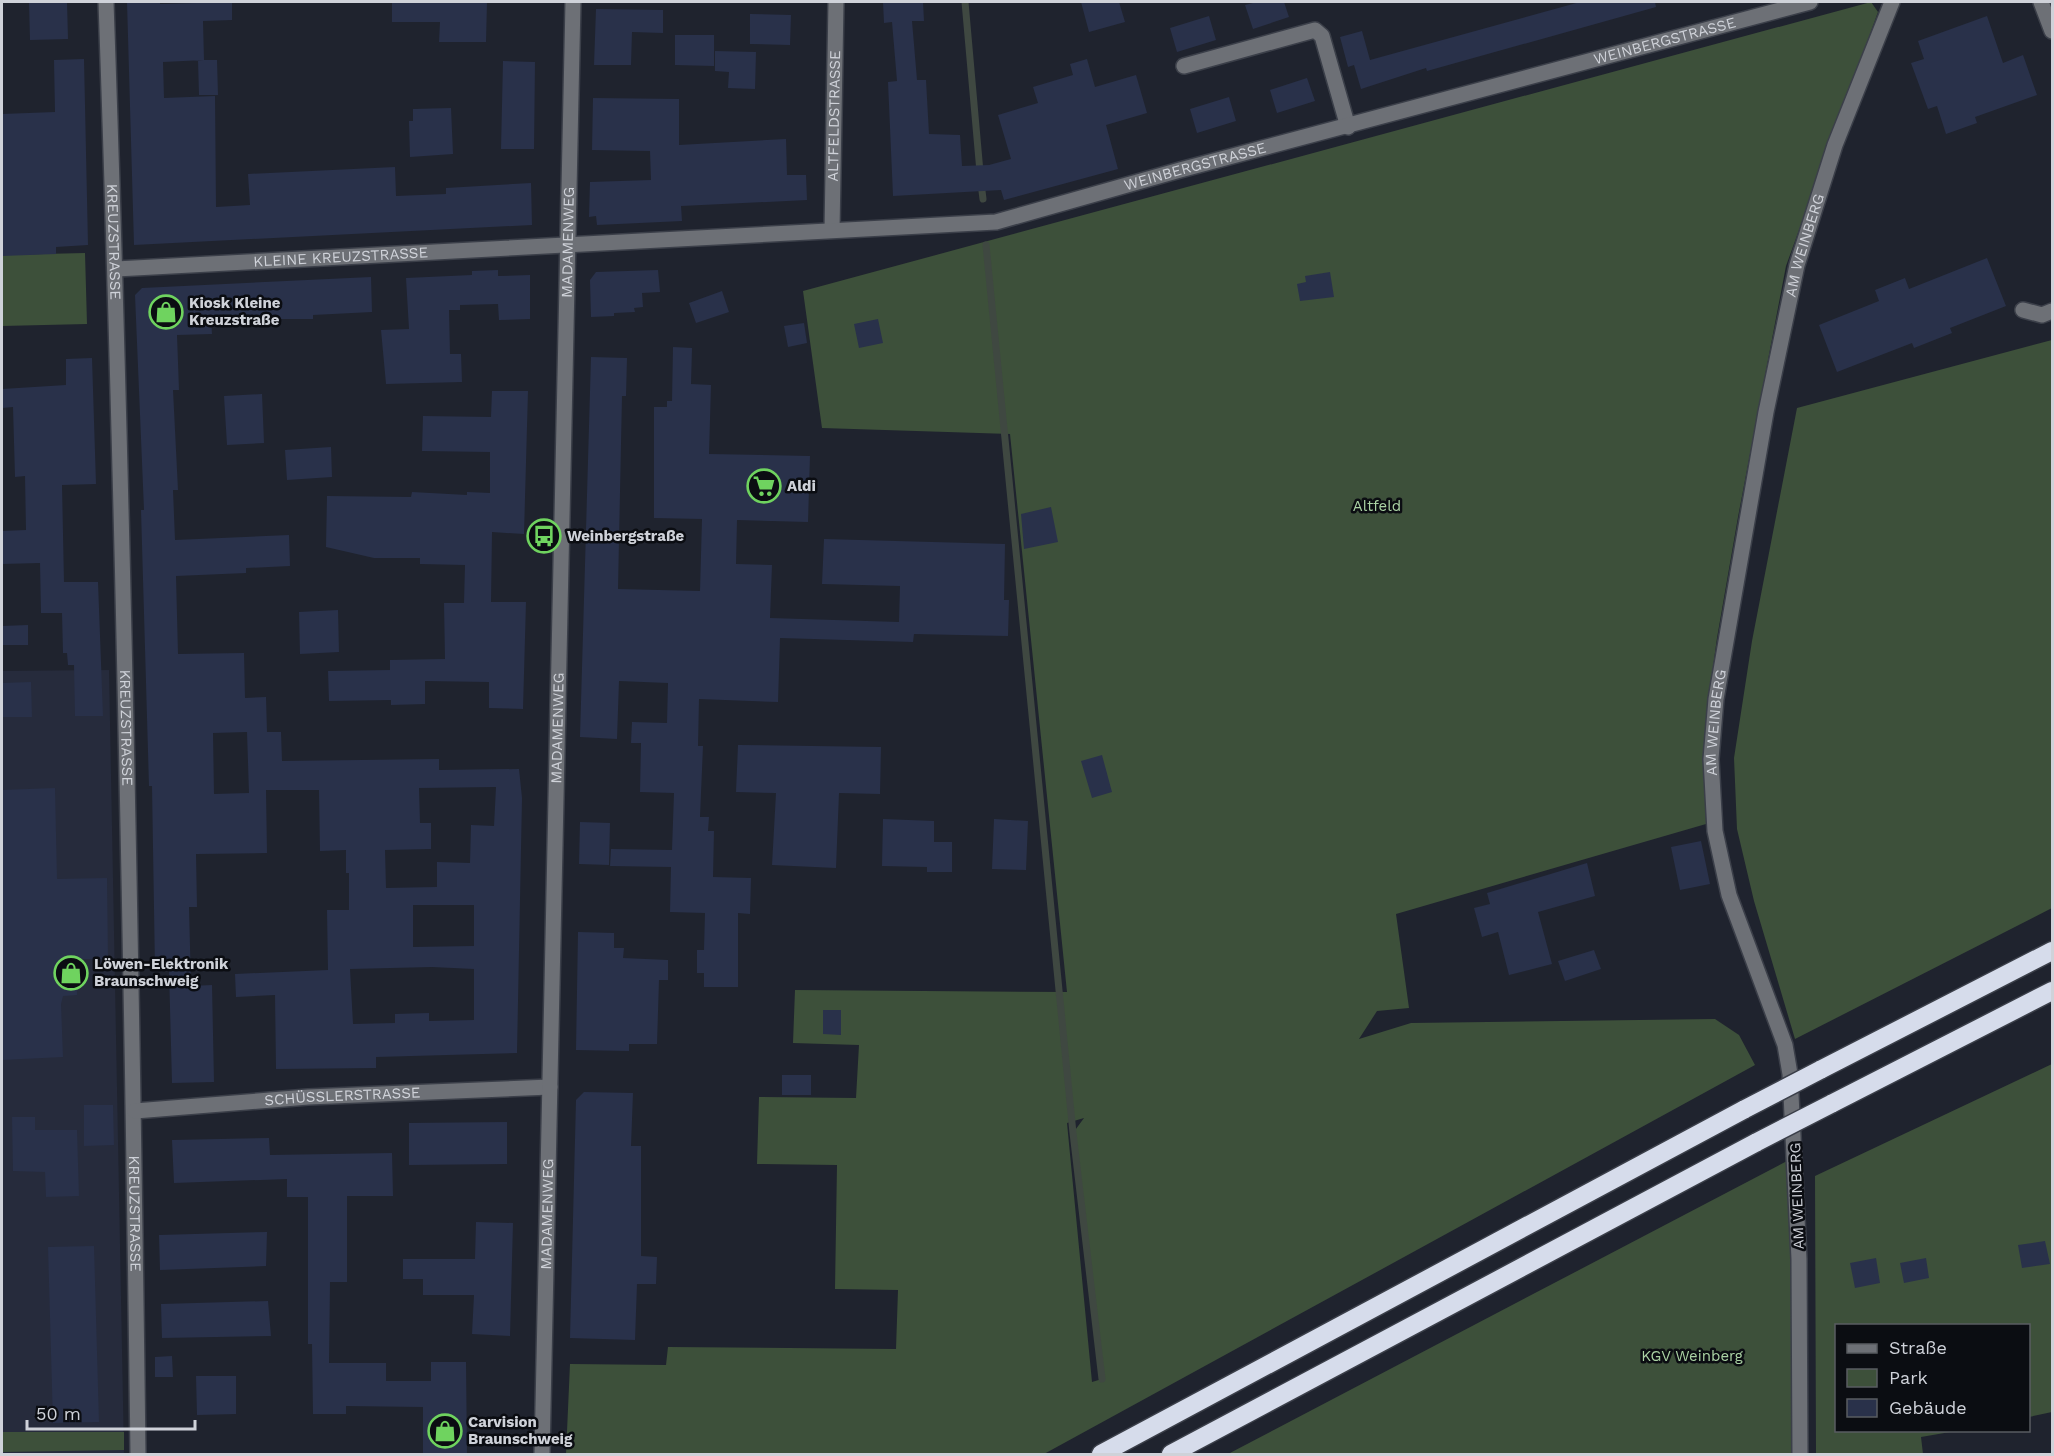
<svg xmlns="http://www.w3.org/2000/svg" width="2054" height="1456" font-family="'Work Sans',sans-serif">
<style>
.built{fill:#262b3c}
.green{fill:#3d503a;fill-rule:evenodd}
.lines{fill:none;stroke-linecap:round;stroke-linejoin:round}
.stream{stroke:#3f4841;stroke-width:7}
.building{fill:#29314a;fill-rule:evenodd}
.minor-casing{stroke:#3b3f49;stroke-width:18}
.highway-casing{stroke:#3b3f49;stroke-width:21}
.minor{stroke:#6d7076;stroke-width:15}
.highway{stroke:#d6dceb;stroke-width:18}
.highway-bridge-casing{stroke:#3b3f49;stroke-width:21;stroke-linecap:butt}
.highway-bridge{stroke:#d6dceb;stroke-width:18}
.labels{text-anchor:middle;stroke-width:5;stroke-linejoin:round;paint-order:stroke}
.street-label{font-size:15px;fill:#cfd2d9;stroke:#0b0d12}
.poi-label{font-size:15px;font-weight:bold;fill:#cfd2d9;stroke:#0b0d12;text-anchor:start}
.park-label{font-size:15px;fill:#abd3a4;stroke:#0b0d12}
</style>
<rect width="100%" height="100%" fill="#1f232e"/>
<path class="built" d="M109,670L124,1454H2V671Z"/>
<path class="green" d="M1871,2L1878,12L1786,266L1738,517L1717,638L1708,704L1705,760L1706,824L1396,914L1409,1008L1377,1011L1359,1039L1411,1023L1715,1019L1739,1035L1755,1065L1044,1454H566L570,1364L666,1365L668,1347L896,1349L898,1290L835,1289L837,1165L757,1164L759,1097L856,1098L859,1045L793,1043L795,990L1067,992L1010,434L822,428L803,291ZM1084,1118L1073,1133L1102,1379L1092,1382L1067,1123Z
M85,253L87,324L2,326V255Z
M2052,340V908L1795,1039L1754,901L1737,829L1734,758L1752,641L1797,408Z
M2052,1064V1412L2029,1417L2028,1326H1836V1430L1956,1431L1921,1437L1923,1454H1816L1815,1176Z
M1787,1161L1791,1194L1792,1454H1228Z
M2,1432H124V1450L2,1452Z"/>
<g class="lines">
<path class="stream" d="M965,2L980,172
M981,183L983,199
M986,245L1073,1133L1102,1379"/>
</g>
<path class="building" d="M29,2H67L68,39L30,40Z
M127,2H160V4L232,2V20L203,21L204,60L163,62L164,98L215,96L216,207L250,205L248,174L395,167L396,196L446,194V188L531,183L532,225L134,245Z
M392,2H487L486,42H439L440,22H392Z
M883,2H923L924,21H912L917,80H926L929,134L960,135L962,166L989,165L1011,159L998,115L1038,103L1033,87L1073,75L1070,64L1087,59L1095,87L1136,75L1147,113L1106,125L1118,169L1004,200L1001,190L893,196L888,82L897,81L892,22L884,23Z
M1081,2H1119L1125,22L1089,32Z
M1257,2H1284L1289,17L1253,29L1245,5Z
M1580,2H1655L1656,7L1427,71L1426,68L1361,89L1354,65L1348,67L1340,37L1362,31L1370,60Z
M596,9L663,10V33L632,32L631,65H594Z
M750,14L791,15L790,45L750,44Z
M1209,16L1216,40L1177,52L1170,28Z
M1987,16L2003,63L2023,55L2037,95L1975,117L1977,123L1946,134L1937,106L1928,109L1911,63L1924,59L1918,41Z
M675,35H714V66L675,65Z
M715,51L756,52L755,89L728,88L729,72L715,71Z
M84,59L88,245L56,247V254L2,256V114L55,112L54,60Z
M198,60H217L218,95H199Z
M503,61L535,62L534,149H501Z
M1307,78L1315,101L1277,113L1270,90Z
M1229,97L1236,121L1197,133L1190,109Z
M593,98L679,99V145L786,139L787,175H806L807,200L681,206L682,221L597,225L596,216L589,217L590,182L651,180L650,151L592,150Z
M451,108L453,154L410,157L409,121H413V109Z
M1987,258L2006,306L1950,328L1952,333L1914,348L1912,343L1837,372L1819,325L1879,301L1875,290L1905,278L1909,289Z
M498,270V276L530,275V319L499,320L498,304L460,305V310H449L450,354H461L462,382L386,384L381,330L409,329L406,278L472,275V271Z
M658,270L660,292L642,293L643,307L634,308L635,312L614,313V316L591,317L590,280L596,272Z
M1330,272L1334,297L1300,301L1297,284L1306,282L1305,276Z
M371,277L372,312L313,315V319H211L212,334L177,335L179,390H173L178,490H173L175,540L289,535L290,566L246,568V573L176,576L178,654L244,653L245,698L266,697L267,732H281L282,761L439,759V770L519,769L522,798L517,1053L376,1057V1068L276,1069L275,995L236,997L235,974L328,970L327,910H349V873H346V850L320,851L319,790H266L267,853L196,854L197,907H189L191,986L212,985L214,1082L172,1083L169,970H155L152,786H149L141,510H144L135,295L142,288ZM247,732L249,793L214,794L213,733ZM496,787L494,826L471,825L470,863L437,862V887L386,888L385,850L431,849V823H420L419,788ZM413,905H474V946L413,947ZM432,967L474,969V1020L429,1021V1013L395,1014V1023L353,1024L350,969Z
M722,291L729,312L696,323L689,303Z
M878,319L883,343L859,348L854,324Z
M804,323L807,343L788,347L784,326Z
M673,347L692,348L691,384L711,385L709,454L810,456L808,522L737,520L736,564L772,565L770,618L899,622L900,586L822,584L824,539L1005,544L1004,600H1009L1008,636L914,634L913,642L780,638L778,702L699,699L698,746H703L700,817H709L708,831H714L713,877L751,878L750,914L738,913V987H704V973H697V950H704L705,913L670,912L671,867L610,866L611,849L672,850L674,793L640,792L641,743H631L632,722L667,723L668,683L619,681L617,739L580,737L591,357L627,358L626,396H622L618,589L700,591L702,519L654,518V407H667V401H672Z
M92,358L96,484L62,485L64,582H98L103,716H75L74,665H68L67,653H63L62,613H41L40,563L2,564V531L26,530L25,476L15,477L13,407L2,408V389L66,385V359Z
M492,391H528L524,534L492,532L491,602H526L523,709L489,708V682L425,681V704L391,705V700L329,701L328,671L390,670V660L445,659L444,603H464L465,565L420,564V558H374L326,547L327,496L411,497L412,492L467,495V492L490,493V452L422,451L423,416L491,417Z
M262,394L264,443L227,445L224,396Z
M331,447L332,477L287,480L285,450Z
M1051,507L1058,542L1024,549L1021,514Z
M338,610L339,652L300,654L299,612Z
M28,625V645H2V626Z
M31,682L32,717H2V683Z
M738,745L881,747L880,794L839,793L836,868L772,865L776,793L736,792Z
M1102,755L1112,792L1092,798L1081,761Z
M55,788L57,879L107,878L108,959H76L77,995L63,996L61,1004L63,1057L2,1060V790Z
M883,819L934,821V842H952V872H927V867L882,866Z
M994,819L1028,821L1026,870L992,869Z
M580,822L610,823L609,865L579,864Z
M1701,841L1710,884L1680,890L1671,847Z
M1587,863L1595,896L1538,912L1552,964L1509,975L1498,932L1482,937L1474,908L1490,904L1487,893Z
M578,932L614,933V948H624L623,958L668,960V980H659L657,1044H629V1051L576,1050Z
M1594,950L1601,969L1565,981L1558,961Z
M823,1010H841V1035L823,1034Z
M782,1075H811V1095H782Z
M584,1092L633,1093L631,1146H641V1256L657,1257L656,1284H637L635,1340L570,1338L576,1100Z
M84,1105H113L114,1145L84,1146Z
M12,1117H35V1130H77L79,1196L46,1197L45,1172L13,1171Z
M507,1122V1164L409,1165V1123Z
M269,1138L270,1155L392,1153L393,1196H347V1282H330L329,1363H386V1381H431V1362H466L467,1455H423V1407L346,1406V1414H313L312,1344H308V1197H287V1179L174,1183L172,1140Z
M476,1222L513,1223L510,1336L472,1334L474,1295H423V1279H403V1259H475Z
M267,1232L266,1266L160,1270L159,1235Z
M2045,1241L2050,1264L2022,1268L2018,1245Z
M94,1246L99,1422L53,1423L48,1247Z
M1876,1258L1880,1283L1855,1288L1850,1263Z
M1926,1258L1929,1278L1904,1283L1900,1263Z
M268,1301L271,1336L162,1338L161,1304Z
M172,1356L173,1377H155V1357Z
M196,1376H236V1414L197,1415Z"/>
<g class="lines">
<defs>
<g id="minor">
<path id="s1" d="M106,2C123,486 132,970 138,1454"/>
<path d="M2041,2L2052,31"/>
<path d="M1184,66L1315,30L1322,36L1348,127"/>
<path id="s2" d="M832,230L836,2"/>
<path id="s3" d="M116,269L996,222L1180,170L1810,2"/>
<path d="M2023,310L2042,315L2052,311"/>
<path id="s4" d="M135,1111L308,1097L550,1087"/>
<path id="s5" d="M542,1454L573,2"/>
<path id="s6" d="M1800,1454L1799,1259L1790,1074L1785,1045L1729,895L1715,831L1711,759L1716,699L1766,412L1797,265L1835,145L1892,2"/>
</g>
<path id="highway" d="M1820,1070L2052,951
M1831,1104L2052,991
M1101,1454L1745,1109
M1171,1454L1757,1142"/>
</defs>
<use href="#minor" class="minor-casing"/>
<use href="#highway" class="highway-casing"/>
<use href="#minor" class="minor"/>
<use href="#highway" class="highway"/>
<defs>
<path id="highway-bridge" d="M1745,1109L1820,1070
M1757,1142L1831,1104"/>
</defs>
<use href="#highway-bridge" class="highway-bridge-casing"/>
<use href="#highway-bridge" class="highway-bridge"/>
</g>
<defs>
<symbol id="shop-ring" viewBox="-11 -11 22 22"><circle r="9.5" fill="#0b0d12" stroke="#6fd35f" stroke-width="1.5"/><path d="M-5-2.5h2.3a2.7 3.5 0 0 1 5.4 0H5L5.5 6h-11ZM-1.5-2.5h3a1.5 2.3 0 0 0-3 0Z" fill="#6fd35f"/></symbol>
<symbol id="supermarket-ring" viewBox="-11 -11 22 22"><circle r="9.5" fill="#0b0d12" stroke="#6fd35f" stroke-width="1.5"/><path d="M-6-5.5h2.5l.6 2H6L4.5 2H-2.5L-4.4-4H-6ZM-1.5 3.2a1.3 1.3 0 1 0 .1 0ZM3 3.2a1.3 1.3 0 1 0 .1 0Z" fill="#6fd35f"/></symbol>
<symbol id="bus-ring" viewBox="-11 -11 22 22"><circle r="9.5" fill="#0b0d12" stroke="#6fd35f" stroke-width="1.5"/><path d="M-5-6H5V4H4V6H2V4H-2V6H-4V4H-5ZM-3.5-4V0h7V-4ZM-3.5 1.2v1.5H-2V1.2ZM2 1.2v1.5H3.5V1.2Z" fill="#6fd35f"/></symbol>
</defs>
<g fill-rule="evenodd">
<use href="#shop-ring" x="147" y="293" width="38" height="38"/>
<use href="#supermarket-ring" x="745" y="467" width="38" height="38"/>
<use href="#bus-ring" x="525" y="517" width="38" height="38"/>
<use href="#shop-ring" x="52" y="954" width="38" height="38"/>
<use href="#shop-ring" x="426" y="1412" width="38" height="38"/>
</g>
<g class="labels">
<g class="street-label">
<text dy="5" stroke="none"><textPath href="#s3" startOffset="1574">WEINBERGSTRASSE</textPath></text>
<text dy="5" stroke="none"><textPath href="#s2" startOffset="114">ALTFELDSTRASSE</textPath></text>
<text dy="5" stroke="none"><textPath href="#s3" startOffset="1088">WEINBERGSTRASSE</textPath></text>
<text dy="5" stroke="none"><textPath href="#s1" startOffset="240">KREUZSTRASSE</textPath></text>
<text dy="5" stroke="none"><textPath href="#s5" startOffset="1212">MADAMENWEG</textPath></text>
<text dy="5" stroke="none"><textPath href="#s6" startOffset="1230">AM WEINBERG</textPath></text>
<text dy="5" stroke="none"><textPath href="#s3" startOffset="225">KLEINE KREUZSTRASSE</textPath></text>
<text dy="5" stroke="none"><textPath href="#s6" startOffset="744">AM WEINBERG</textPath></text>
<text dy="5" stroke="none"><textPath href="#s1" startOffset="726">KREUZSTRASSE</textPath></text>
<text dy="5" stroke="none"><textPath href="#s5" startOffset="726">MADAMENWEG</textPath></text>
<text dy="5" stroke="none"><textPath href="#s4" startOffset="208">SCHÜSSLERSTRASSE</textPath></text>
<text transform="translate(1797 1196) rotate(-92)" y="5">AM WEINBERG</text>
<text dy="5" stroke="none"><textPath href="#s1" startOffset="1212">KREUZSTRASSE</textPath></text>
<text dy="5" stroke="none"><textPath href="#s5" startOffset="240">MADAMENWEG</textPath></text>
</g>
<g class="poi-label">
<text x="189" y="308">Kiosk Kleine<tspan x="189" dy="17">Kreuzstraße</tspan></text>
<text x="787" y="491">Aldi</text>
<text x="567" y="541">Weinbergstraße</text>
<text x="94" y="969">Löwen-Elektronik<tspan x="94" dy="17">Braunschweig</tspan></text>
<text x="468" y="1427">Carvision<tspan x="468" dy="17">Braunschweig</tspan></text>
</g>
<g class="park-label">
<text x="1377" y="511">Altfeld</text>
<text x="1692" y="1361">KGV Weinberg</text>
</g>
</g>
<rect width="2054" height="1456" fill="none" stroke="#cfd2d9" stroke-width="6"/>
<rect x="1835" y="1324" width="195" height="108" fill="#0b0d12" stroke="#595c62" stroke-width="1.5"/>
<rect x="1847" y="1344" width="30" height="9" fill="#6d7076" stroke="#595c62" stroke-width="1.5"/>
<text x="1889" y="1354" font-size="18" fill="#cfd2d9">Straße</text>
<rect x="1847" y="1369" width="30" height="18" fill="#3d503a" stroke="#595c62" stroke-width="1.5"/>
<text x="1889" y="1384" font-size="18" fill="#cfd2d9">Park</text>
<rect x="1847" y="1399" width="30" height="18" fill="#29314a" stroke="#595c62" stroke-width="1.5"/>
<text x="1889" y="1414" font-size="18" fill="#cfd2d9">Gebäude</text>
<path d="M27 1420v9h168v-9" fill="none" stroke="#cfd2d9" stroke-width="3"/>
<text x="36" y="1420" font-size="18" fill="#cfd2d9" stroke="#0b0d12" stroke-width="4.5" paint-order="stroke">50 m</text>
</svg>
